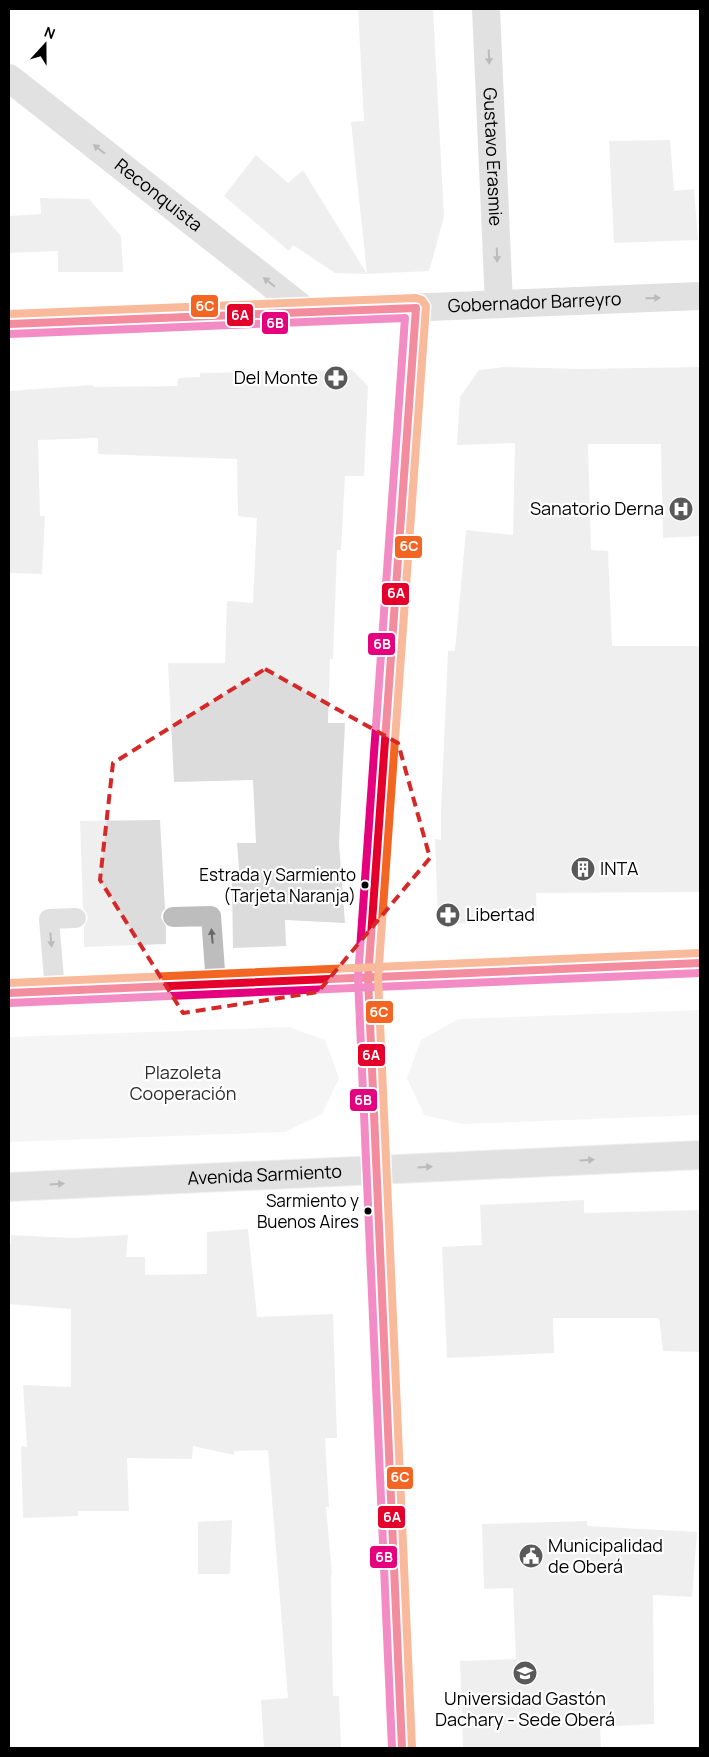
<svg xmlns="http://www.w3.org/2000/svg" width="709" height="1757" font-family="Manrope,sans-serif">
<style>
.green{fill:#e8e8e8}
.building{fill:#dcdcdc}
.lines{fill:none;stroke-linecap:round;stroke-linejoin:round}
.primary-casing{stroke:#dbdbdb;stroke-width:30}
.lane{stroke:#bdbdbd;stroke-width:20}
.street{stroke:#bdbdbd;stroke-width:28}
.primary{stroke:#bdbdbd;stroke-width:28}
.bus-1-casing{stroke:#fff;stroke-width:11}
.bus-2-casing{stroke:#fff;stroke-width:11}
.bus-3-casing{stroke:#fff;stroke-width:11}
.bus-1{stroke:#e4002b;stroke-width:8}
.bus-2{stroke:#e5007d;stroke-width:8}
.bus-3{stroke:#f26522;stroke-width:8}
.oneway{fill:#686868}
.marked{fill:none;stroke:#d62828;stroke-width:4;stroke-dasharray:10 6;stroke-linejoin:round}
.bus-dot{fill:#000;stroke:#fff;stroke-width:2}
.labels{text-anchor:middle;stroke-width:4.5;stroke-linejoin:round;paint-order:stroke}
.bus-label{font-size:17px;fill:#000;stroke:#fff;text-anchor:end}
.street-label{font-size:18px;fill:#000;stroke:#fff}
.poi-label{font-size:18px;fill:#000;stroke:#fff;text-anchor:start}
.park-label{font-size:18px;fill:#2d2d2d;stroke:#fff}
.line-badge{stroke:#fff;stroke-width:2}
.badge-label{font-size:14px;text-anchor:middle;font-weight:bold;fill:#fff}
</style>
<rect width="100%" height="100%" fill="#fff"/>
<path class="green" d="M700,1010V1115L462,1124L424,1115L407,1078L421,1040L458,1019Z
M289,1027L325,1040L339,1078L322,1114L285,1132L9,1142V1037Z"/>
<path class="building" d="M358,9H433L444,217L429,271L367,274L351,122L364,121Z
M670,140L674,191L694,189L698,240L614,243L609,141Z
M256,155L288,183L303,170L367,274L335,273L293,245L289,251L224,196Z
M40,198L89,199L121,236L123,272H58V251L9,253V216L41,214Z
M505,367L580,369L700,367V536L663,538L661,444H588L591,550L608,551L612,646H700V892L536,893L537,922L438,924L435,839L441,840V810L448,651H455L466,530L513,535L515,443L457,445L460,397L479,370Z
M352,370L368,386L364,476H345L341,550H337L333,659H330L328,723H345L339,843L345,923L285,920L286,946L233,948L232,883L240,882L237,843H256L253,780L174,782L168,663H225L227,601L253,603L257,518L238,516L237,459L98,454V438L38,440L40,516H45L42,574L9,573V391L93,385V387L177,386L178,378L200,377V373Z
M160,820L165,909L162,912L161,918L166,926V944L84,947V927L88,918L86,912L83,909L80,821Z
M584,1200V1213L700,1210V1352L663,1351L659,1318H553L554,1353L447,1358L442,1247L482,1245L480,1205Z
M248,1229L257,1317L333,1314L337,1438H325L329,1507H326L332,1575H331L333,1696H339L341,1748H264L261,1700L288,1698L268,1450L234,1451V1455L193,1446L192,1459L127,1458L129,1511H78V1516L23,1518L21,1446L27,1447L23,1385L71,1387V1309L9,1304V1244H11V1235L72,1238L128,1235L126,1257H145V1275L207,1274V1232Z
M232,1520L230,1574H198V1522Z
M587,1521V1526L697,1532L692,1597L653,1595L654,1724L600,1727L601,1748H463L460,1661L516,1659L513,1588L484,1589L482,1524Z"/>
<g class="lines">
<defs>
<g id="primary">
<path d="M9,993L700,963"/>
<path id="s4" d="M9,1187L700,1155"/>
</g>
</defs>
<use href="#primary" class="primary-casing"/>
<path class="lane" d="M173,917L211,916L216,985
M55,991L49,919L76,918"/>
<g class="street">
<path id="s1" d="M486,9L499,304"/>
<path id="s2" d="M9,78L307,312"/>
<path id="s3" d="M9,324L700,296"/>
<path d="M402,1748L368,978L416,308"/>
</g>
<use href="#primary" class="primary"/>
<defs>
<path id="bus-1" d="M9,324L416,308L368,978L402,1748
M9,993L700,963"/>
<path id="bus-2" d="M9,334L405,318L358,978L392,1748
M9,1003L700,973"/>
<path id="bus-3" d="M9,314L416,298L422,300L426,306L378,978L412,1748
M9,983L700,953"/>
</defs>
<use href="#bus-1" class="bus-1-casing"/>
<use href="#bus-2" class="bus-2-casing"/>
<use href="#bus-3" class="bus-3-casing"/>
<use href="#bus-1" class="bus-1"/>
<use href="#bus-2" class="bus-2"/>
<use href="#bus-3" class="bus-3"/>
</g>
<defs><path id="oneway-solid" d="M-6-.8H1V-3.2L6.5 0L1 3.2V.8H-6Z" transform="scale(1.25)"/></defs>
<g class="oneway">
<use href="#oneway-solid" transform="translate(489 57) rotate(88)"/>
<use href="#oneway-solid" transform="translate(99 149) rotate(-142)"/>
<use href="#oneway-solid" transform="translate(497 255) rotate(88)"/>
<use href="#oneway-solid" transform="translate(269 282) rotate(-142)"/>
<use href="#oneway-solid" transform="translate(653 298) rotate(-2)"/>
<use href="#oneway-solid" transform="translate(212 936) rotate(-95)"/>
<use href="#oneway-solid" transform="translate(51 940) rotate(85)"/>
<use href="#oneway-solid" transform="translate(587 1160) rotate(-3)"/>
<use href="#oneway-solid" transform="translate(425 1167) rotate(-3)"/>
<use href="#oneway-solid" transform="translate(57 1184) rotate(-3)"/>
</g>
<path d="M0 0H709V1757H0ZM265,669L398,743L430,858L318,992L183,1013L100,880L113,763Z" fill="#fff" fill-opacity=".55" fill-rule="evenodd"/>
<path class="marked" d="M265,669L398,743L430,858L318,992L183,1013L100,880L113,763Z"/>
<defs>
<symbol id="pharmacy-disc" viewBox="-11 -11 22 22"><circle r="9.5" fill="#595959" stroke="#fff"/><path d="M-2-6h4v4h4v4h-4v4h-4v-4h-4v-4h4Z" fill="#fff"/></symbol>
<symbol id="hospital-disc" viewBox="-11 -11 22 22"><circle r="9.5" fill="#595959" stroke="#fff"/><path d="M-5-5h3v3.5h4V-5h3V5h-3V1.5h-4V5h-3Z" fill="#fff"/></symbol>
<symbol id="building-disc" viewBox="-11 -11 22 22"><circle r="9.5" fill="#595959" stroke="#fff"/><path d="M-4-6H4V6H1V3H-1V6H-4ZM-2.5-4.3h1.7v1.8h-1.7ZM.8-4.3h1.7v1.8H.8ZM-2.5-1h1.7V.8h-1.7ZM.8-1h1.7V.8H.8Z" fill="#fff"/></symbol>
<symbol id="civic-disc" viewBox="-11 -11 22 22"><circle r="9.5" fill="#595959" stroke="#fff"/><path d="M-.6-6.5H3V-4.5H.6V-3L4-1V1h2V6H-6V1h2V-1L-.6-3ZM-1.2 2.5V6h2.4V2.5Z" fill="#fff"/></symbol>
<symbol id="university-disc" viewBox="-11 -11 22 22"><circle r="9.5" fill="#595959" stroke="#fff"/><path d="M0-5L7-2L0 1L-7-2ZM-4 1L0 2.5L4 1V4Q0 6-4 4Z" fill="#fff"/></symbol>
</defs>
<g fill-rule="evenodd">
<use href="#pharmacy-disc" x="322" y="364" width="28" height="28"/>
<use href="#hospital-disc" x="667" y="495" width="28" height="28"/>
<use href="#building-disc" x="569" y="855" width="28" height="28"/>
<use href="#pharmacy-disc" x="434" y="901" width="28" height="28"/>
<use href="#civic-disc" x="517" y="1542" width="28" height="28"/>
<use href="#university-disc" x="511" y="1659" width="28" height="28"/>
</g>
<g class="bus-dot">
<circle cx="365" cy="885" r="4.5"/>
<circle cx="368" cy="1211" r="4.5"/>
</g>
<g class="labels">
<g class="bus-label">
<text x="356" y="881">Estrada y Sarmiento<tspan x="356" dy="21">(Tarjeta Naranja)</tspan></text>
<text x="359" y="1207">Sarmiento y<tspan x="359" dy="21">Buenos Aires</tspan></text>
</g>
<g class="street-label">
<text dy="6" stroke="none"><textPath href="#s1" startOffset="148">Gustavo Erasmie</textPath></text>
<text dy="6" stroke="none"><textPath href="#s2" startOffset="190">Reconquista</textPath></text>
<text dy="6" stroke="none"><textPath href="#s3" startOffset="526">Gobernador Barreyro</textPath></text>
<text dy="6" stroke="none"><textPath href="#s4" startOffset="256">Avenida Sarmiento</textPath></text>
</g>
<g class="poi-label">
<text x="318" y="384" text-anchor="end">Del Monte</text>
<text x="664" y="515" text-anchor="end">Sanatorio Derna</text>
<text x="600" y="875">INTA</text>
<text x="466" y="921">Libertad</text>
<text x="548" y="1552">Municipalidad<tspan x="548" dy="21">de Oberá</tspan></text>
<text x="525" y="1705" text-anchor="middle">Universidad Gastón<tspan x="525" dy="21">Dachary - Sede Oberá</tspan></text>
</g>
<g class="park-label">
<text x="183" y="1079">Plazoleta<tspan x="183" dy="21">Cooperación</tspan></text>
</g>
</g>
<g class="line-badge">
<rect x="190" y="294" width="29" height="24" rx="5" fill="#f26522"/>
<rect x="226" y="303" width="28" height="24" rx="5" fill="#e4002b"/>
<rect x="261" y="311" width="28" height="24" rx="5" fill="#e5007d"/>
<rect x="394" y="535" width="29" height="24" rx="5" fill="#f26522"/>
<rect x="381" y="582" width="29" height="24" rx="5" fill="#e4002b"/>
<rect x="367" y="632" width="29" height="24" rx="5" fill="#e5007d"/>
<rect x="365" y="1000" width="29" height="24" rx="5" fill="#f26522"/>
<rect x="357" y="1043" width="29" height="24" rx="5" fill="#e4002b"/>
<rect x="349" y="1088" width="29" height="24" rx="5" fill="#e5007d"/>
<rect x="386" y="1466" width="28" height="24" rx="5" fill="#f26522"/>
<rect x="377" y="1505" width="29" height="24" rx="5" fill="#e4002b"/>
<rect x="369" y="1545" width="29" height="24" rx="5" fill="#e5007d"/>
</g>
<g class="badge-label">
<text x="205" y="311">6C</text>
<text x="240" y="320">6A</text>
<text x="275" y="328">6B</text>
<text x="409" y="551">6C</text>
<text x="396" y="598">6A</text>
<text x="382" y="649">6B</text>
<text x="379" y="1017">6C</text>
<text x="371" y="1060">6A</text>
<text x="363" y="1105">6B</text>
<text x="400" y="1482">6C</text>
<text x="392" y="1522">6A</text>
<text x="384" y="1562">6B</text>
</g>
<rect width="709" height="1757" fill="none" stroke="#000000" stroke-width="20"/>
<g transform="translate(45 45) rotate(21)" stroke="#ffffff" stroke-width="4" paint-order="stroke">
<path d="M0-4L9 19L0 12L-9 19Z" fill="#000000"/>
<text y="-8" font-size="14" font-weight="bold" text-anchor="middle" fill="#000000">N</text>
</g>
</svg>
